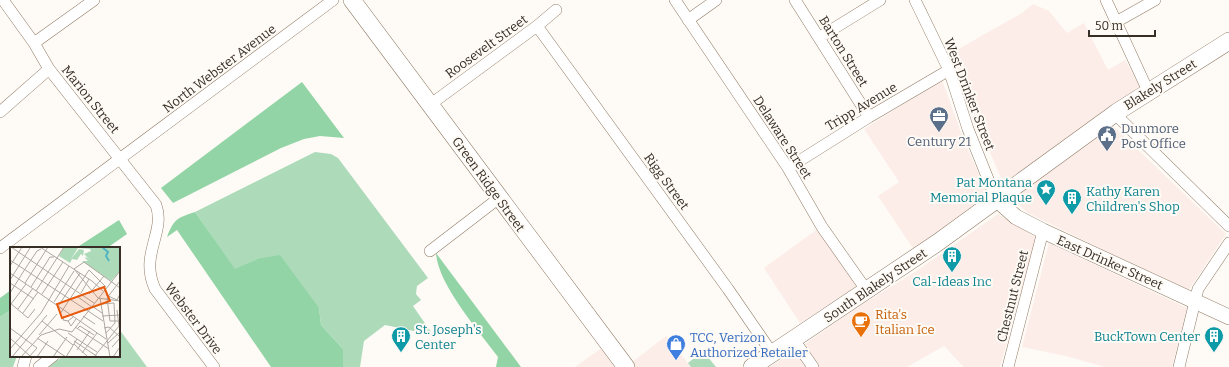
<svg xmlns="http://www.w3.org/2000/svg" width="1229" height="367" font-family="Bitter,serif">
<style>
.commercial{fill:#fcede9}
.green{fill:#addbba}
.forest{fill:#92d4a5}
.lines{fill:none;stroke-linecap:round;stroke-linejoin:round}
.minor-casing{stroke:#907b65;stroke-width:12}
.secondary-casing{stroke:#907b65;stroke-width:16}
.primary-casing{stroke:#907b65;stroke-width:18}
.minor{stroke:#fff;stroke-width:11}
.secondary{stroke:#fff;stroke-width:15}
.primary{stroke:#fff;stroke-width:17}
.labels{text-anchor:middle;stroke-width:4;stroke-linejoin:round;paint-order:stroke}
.street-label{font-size:13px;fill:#372e25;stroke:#fefaf5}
.service-label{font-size:13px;fill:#4e5e75;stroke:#fefaf5;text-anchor:start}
.culture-label{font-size:13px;fill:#0d838f;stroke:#fefaf5;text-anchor:end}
.food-label{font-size:13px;fill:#c56008;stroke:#fefaf5;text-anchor:start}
.shop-label{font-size:13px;fill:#366cbe;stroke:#fefaf5;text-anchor:start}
.inset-river{fill:none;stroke:#52b5c3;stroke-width:2}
.inset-road{fill:none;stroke:#aea8a2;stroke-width:1}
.view{fill:#e8590c;fill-opacity:0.15;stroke:#e8590c;stroke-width:2}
.inset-edge{fill:none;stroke:#372e25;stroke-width:2}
</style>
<rect width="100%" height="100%" fill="#fefaf5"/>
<path class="commercial" d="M1033,4L1049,11L1067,33L1084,23L1108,70L1125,60L1140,86L1004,185L977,122L968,93L948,55L1022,13Z
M942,80L964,141L989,197L914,250L878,196L899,182L864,129Z
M1110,123L1226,234L1188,291L1028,213L1012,199Z
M998,214L1036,237L1000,367H964L944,346L907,367H770L795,351L855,309L915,272Z
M819,228L857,286L800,323L764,268Z
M1049,243L1187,308L1172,367H1105L1066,356L1022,347Z
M666,336L691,367H575L613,340L631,363Z"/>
<path class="green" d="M315,152L331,154L338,158L428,278L417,286L416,294L421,300L413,306L431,332L428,334L385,325L364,341L360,367H343V349L321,325L319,308L257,259L235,270L195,212Z
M11,310V356H17L13,367H0V317Z
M119,329L147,367H47L64,356H119Z
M703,351L716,367H691L688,363Z"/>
<path class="forest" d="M302,82L344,138L320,136L304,139L281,148L173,203L161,188Z
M195,212L235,269L257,259L280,255L319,308L321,325L343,349V367H271L177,230L167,237C174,219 177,218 195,212Z
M119,220L127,234L107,248H76Z
M436,253L521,367H496L498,357C479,331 438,285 436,253Z
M11,290V310L0,317V298Z"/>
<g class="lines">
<defs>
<path id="minor" d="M3,0L34,43L49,69L156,205C166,233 139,254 155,289L214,367
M675,0L788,168L822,227L867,291
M795,0L869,117
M915,0L949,70L968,129L996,199
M1106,0L1148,91
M688,20L716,0
M1116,22L1155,0
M537,26L728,289L772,353
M820,37L880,0
M34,43L94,0
M431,104L537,26L556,10
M0,112L49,69
M1114,113L1229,226
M788,168L869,117L949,70
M0,248L333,0
M430,251L499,198
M794,340L813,367
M23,367L26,356
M39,367L53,356
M1008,367L1043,231
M1179,367L1198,289L1229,243"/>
<path id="secondary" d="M996,199L1016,217L1043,231L1229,317"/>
<path id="primary" d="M352,0L626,367
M752,367L937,243L1117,112L1229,41"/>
</defs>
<use href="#minor" class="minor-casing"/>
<use href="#secondary" class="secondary-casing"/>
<use href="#primary" class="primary-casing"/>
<use href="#minor" class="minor"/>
<use href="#secondary" class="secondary"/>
<use href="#primary" class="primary"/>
</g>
<defs>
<symbol id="office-pin" viewBox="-11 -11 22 30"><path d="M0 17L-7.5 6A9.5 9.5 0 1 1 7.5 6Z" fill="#5c6f8a" stroke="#fefaf5"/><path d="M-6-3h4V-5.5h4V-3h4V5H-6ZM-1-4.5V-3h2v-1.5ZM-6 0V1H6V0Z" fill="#fff"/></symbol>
<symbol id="civic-pin" viewBox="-11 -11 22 30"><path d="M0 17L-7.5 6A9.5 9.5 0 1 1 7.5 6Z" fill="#5c6f8a" stroke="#fefaf5"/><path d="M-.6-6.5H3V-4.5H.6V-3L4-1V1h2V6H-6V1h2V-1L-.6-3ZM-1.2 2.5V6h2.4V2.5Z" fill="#fff"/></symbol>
<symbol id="sight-pin" viewBox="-11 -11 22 30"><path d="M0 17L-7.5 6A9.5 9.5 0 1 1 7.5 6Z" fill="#0f9aa8" stroke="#fefaf5"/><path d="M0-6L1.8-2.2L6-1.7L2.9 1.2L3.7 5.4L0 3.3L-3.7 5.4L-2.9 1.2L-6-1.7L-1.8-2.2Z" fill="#fff"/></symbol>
<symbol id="building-pin" viewBox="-11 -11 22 30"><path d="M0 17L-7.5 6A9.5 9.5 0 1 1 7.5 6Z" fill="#0f9aa8" stroke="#fefaf5"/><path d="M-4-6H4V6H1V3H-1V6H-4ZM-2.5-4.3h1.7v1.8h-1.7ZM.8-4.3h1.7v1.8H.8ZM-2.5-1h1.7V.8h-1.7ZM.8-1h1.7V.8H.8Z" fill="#fff"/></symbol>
<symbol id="cafe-pin" viewBox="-11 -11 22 30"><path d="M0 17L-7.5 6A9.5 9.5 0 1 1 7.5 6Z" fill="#e8710a" stroke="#fefaf5"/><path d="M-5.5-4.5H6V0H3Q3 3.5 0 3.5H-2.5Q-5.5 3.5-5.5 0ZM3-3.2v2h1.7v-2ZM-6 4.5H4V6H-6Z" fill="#fff"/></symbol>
<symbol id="shop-pin" viewBox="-11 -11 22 30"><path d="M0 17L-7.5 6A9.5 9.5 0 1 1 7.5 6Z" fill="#3f7fe0" stroke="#fefaf5"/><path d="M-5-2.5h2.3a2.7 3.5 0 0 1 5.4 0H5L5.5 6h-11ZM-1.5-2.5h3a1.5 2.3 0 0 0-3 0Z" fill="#fff"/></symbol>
</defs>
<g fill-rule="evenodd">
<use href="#office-pin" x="928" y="105" width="22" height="30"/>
<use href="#civic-pin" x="1096" y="124" width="22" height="30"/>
<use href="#sight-pin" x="1035" y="178" width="22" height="30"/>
<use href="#building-pin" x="1061" y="187" width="22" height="30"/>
<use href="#building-pin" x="941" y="245" width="22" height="30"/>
<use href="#cafe-pin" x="850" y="310" width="22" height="30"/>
<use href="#building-pin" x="390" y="325" width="22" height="30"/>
<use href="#building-pin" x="1203" y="325" width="22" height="30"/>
<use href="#shop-pin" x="665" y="333" width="22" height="30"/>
</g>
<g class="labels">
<g class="street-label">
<text transform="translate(486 46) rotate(-36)" y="5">Roosevelt Street</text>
<text transform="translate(844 51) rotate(58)" y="5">Barton Street</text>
<text transform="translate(219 68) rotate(-37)" y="5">North Webster Avenue</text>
<text transform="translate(1160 84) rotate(-32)" y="5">Blakely Street</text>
<text transform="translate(970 94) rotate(69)" y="5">West Drinker Street</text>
<text transform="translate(91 99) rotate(51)" y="5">Marion Street</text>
<text transform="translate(861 106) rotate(-31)" y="5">Tripp Avenue</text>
<text transform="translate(783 137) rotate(57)" y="5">Delaware Street</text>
<text transform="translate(667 181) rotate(54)" y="5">Rigg Street</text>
<text transform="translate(489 184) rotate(54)" y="5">Green Ridge Street</text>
<text transform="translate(1110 262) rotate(24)" y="5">East Drinker Street</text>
<text transform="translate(875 285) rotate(-34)" y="5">South Blakely Street</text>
<text transform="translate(1012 296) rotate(-76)" y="5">Chestnut Street</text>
<text transform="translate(194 318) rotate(53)" y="5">Webster Drive</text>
</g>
<g class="service-label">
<text x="1121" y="133">Dunmore<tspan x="1121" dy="15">Post Office</tspan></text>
<text x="939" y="146" text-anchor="middle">Century 21</text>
</g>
<g class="culture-label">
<text x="1032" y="187">Pat Montana<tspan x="1032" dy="15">Memorial Plaque</tspan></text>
<text x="1086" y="196" text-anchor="start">Kathy Karen<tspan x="1086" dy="15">Children's Shop</tspan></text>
<text x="952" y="286" text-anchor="middle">Cal-Ideas Inc</text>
<text x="415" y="334" text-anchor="start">St. Joseph's<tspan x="415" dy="15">Center</tspan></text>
<text x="1200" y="341">BuckTown Center</text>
</g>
<g class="food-label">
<text x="875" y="319">Rita's<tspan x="875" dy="15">Italian Ice</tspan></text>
</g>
<g class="shop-label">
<text x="690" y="342">TCC, Verizon<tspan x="690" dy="15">Authorized Retailer</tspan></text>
</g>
</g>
<g transform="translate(10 247)">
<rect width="110" height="110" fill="#fefaf5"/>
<path d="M54,0H110V24L101,34L72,14H78L75,11L76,10L80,13L74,7L81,4L80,2L68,1L61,12L69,2L74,3L73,9L71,7L67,13L62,12L60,16L49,9Z" fill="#addbba"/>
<path class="inset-river" d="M92,0L98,5L96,9L99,14"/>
<path class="inset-road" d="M1,0L84,56M30,0L82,34L93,44M0,13L78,64M0,19L12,0M15,22L27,4L31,2M64,22L74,15L110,41M64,22L88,51M0,26L96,92M0,33L20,1M110,34L97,51L100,74H110M0,36L24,52M15,36L38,0M21,40L40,10H44M26,44L54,0M0,46L15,22M71,46L79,32M32,47L53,15M79,47L94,29M96,48L107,53L110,47M68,50L82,60M88,51L110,54M90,51L100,110M44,55L64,24M0,56L18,71L25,62M1,57L16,37M91,57L104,56L105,76L96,86M49,58L70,26M82,59L92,66M8,62L23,41M78,64L93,74M13,66L28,45M50,67L79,23L96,40M73,69L85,77M92,69L110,68M53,71L54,69L53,73L58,74L63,70M32,74L63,98M58,74L61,79L66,72M65,80L99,102M0,81L27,101M68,81L70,79L84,88M94,81L99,80L110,90M62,85L110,24M29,88L47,67M0,91L20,109M27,91L56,110M67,92L87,105M64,94L88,110M98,96L110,85M64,97L78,110M102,100L110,91M0,102L31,66L59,19M67,103L80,84M72,106L87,86M2,110L37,68M11,110L31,88L49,82L62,85M19,110L27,101M27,110L38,94M43,110L57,90M56,110L67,92L58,86M84,110L109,79L107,63M103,110L110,100"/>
<path class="view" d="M94,40L100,54L52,71L47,57Z"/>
<rect width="110" height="110" class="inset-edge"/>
</g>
<path d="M1089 30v6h66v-6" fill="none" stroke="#372e25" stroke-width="2"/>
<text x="1095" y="30" font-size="12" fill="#372e25" stroke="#fefaf5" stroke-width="3" paint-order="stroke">50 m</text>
</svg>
